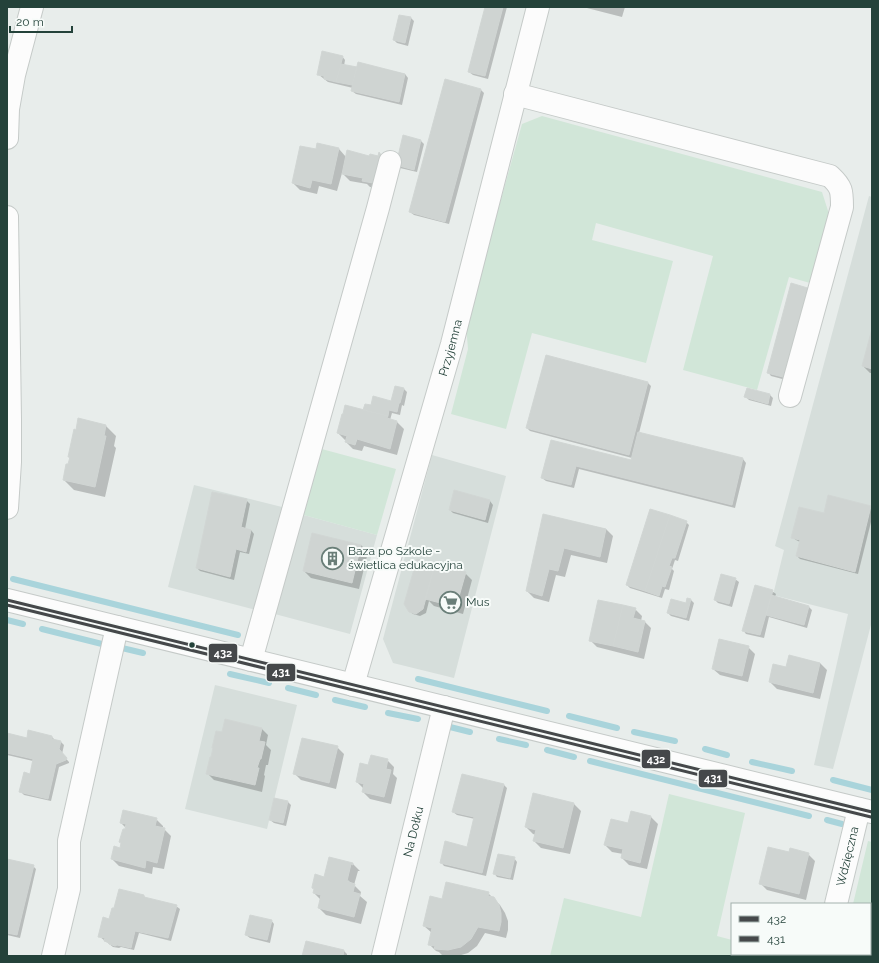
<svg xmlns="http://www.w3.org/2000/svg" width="879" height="963" font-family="Raleway,sans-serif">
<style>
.built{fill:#d6dedb}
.green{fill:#d1e6d8}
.shadow{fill:#0003}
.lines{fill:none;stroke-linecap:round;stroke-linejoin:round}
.stream{stroke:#a9d4db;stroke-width:6}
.building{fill:#cfd4d2;stroke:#d1d6d4}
.minor-casing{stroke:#c5cac8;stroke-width:24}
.minor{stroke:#fcfcfc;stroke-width:22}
.bus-1-casing{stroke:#f7fbf9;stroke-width:6}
.bus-2-casing{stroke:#f7fbf9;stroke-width:6}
.bus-1{stroke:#45484a;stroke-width:3}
.bus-2{stroke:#45484a;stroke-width:3}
.bus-dot{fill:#24423a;stroke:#f7fbf9;stroke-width:1.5}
.labels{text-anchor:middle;stroke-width:4;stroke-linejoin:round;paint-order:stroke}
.street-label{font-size:12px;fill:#24423a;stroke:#f7fbf9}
.poi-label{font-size:12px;fill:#24423a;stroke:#f7fbf9;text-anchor:start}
.line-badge{stroke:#f7fbf9;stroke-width:1.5}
.badge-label{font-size:11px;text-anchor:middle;font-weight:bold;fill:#fff}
</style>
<rect width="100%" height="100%" fill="#e8edeb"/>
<path class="built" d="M869,196L872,197V621L833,769L814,765L848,614L773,595L784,550L775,546Z
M432,455L506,476L454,678L393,663L383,639Z
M194,485L286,508L260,611L168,587Z
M300,514L377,535L350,634L271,613Z
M215,685L297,705L267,829L185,809Z"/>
<path class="green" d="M542,116L822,192L829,214L810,283L789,277L757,390L683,370L713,256L596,223L592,240L673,261L646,363L532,333L506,429L451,414L468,349L466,325L522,124Z
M318,448L396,469L377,535L300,514Z
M669,794L745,813L717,936L732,940V954H791L799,956H550L564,898L641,917Z
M868,841L872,842V956H841V954H870V904H853Z"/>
<path class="shadow" d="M486,7H507L488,79L473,75L469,72Z
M583,7H625L622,17Z
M400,16L411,18L414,21L408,46L397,43L394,40Z
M342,56L345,60L344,66L358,69L359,63L405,74L408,78L402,105L356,94L352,91L353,88L328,82L319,75Z
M480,89L484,93L449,224L414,215L410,212Z
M421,141L424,144L417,172L400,168L397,165Z
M339,149L346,157H370L384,190L370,187L367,184L350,181L342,173L337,191L319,186L317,194L300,190L293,183L316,150Z
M810,290L790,381L771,376L768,372Z
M872,333V373H870L863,366Z
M546,356L648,383L651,386L639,433L743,459L746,463L735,508L579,469L574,488L546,481L542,478L551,442L632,461V458L530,431L527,428Z
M404,389L407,392L404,406L402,405L400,415L392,413L390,420L397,422L404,429L397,455L364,446L362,451L353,449L346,442L347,441L345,440L338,433L367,412L372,406L392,402Z
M770,395L773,398L771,406L749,400L746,397Z
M79,420L106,426L116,436L114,446L116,448L105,497L74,490L64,480L69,465L70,458L69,457Z
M246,500L250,504L245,529L251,530L254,534L249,554L240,552L234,580L200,571L197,568Z
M490,501L493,505L488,523L453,513L450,510Z
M871,507L872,508V518L858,574L800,559L797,556L800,542L796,540L792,537L825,514Z
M544,515L606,529L613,536L607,563L571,555L565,577L556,575L549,602L534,598L527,591Z
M686,522L689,525L678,561L675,560L672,569L674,571L669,590L665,589L662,598L630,588L627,585Z
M361,545L368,552L359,589L311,578L304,571Z
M465,573L472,580L463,614L434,606L429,601L426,613L420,616L413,614L409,611L406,604Z
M735,579L739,582L732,607L718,603L715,600Z
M772,591L776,594L775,597L809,607L812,610L807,628L769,617L764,638L746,634L743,630Z
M688,599L691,600L694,603L689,621L671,616L668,613L686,604Z
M635,609L642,616L641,621H644L651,628L644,659L597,647L590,640Z
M748,647L755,654L748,682L720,675L713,669Z
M790,656L820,663L827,670L820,699L777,689L770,682L787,668Z
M261,728L268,735L266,745L271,750L268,765H266L264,775L265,776L262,792L214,780L207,773L223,733Z
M7,734L27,739L52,737L55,740L61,742L64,745L62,754L69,762V763L59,767L51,801L24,795L20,791L30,775L33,761L7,755Z
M337,747L344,754L336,789L301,780L294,773Z
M387,760L394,767L393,774L397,778L391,804L370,799L363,792L364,789L357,782L369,767Z
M504,785L507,788L486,876L444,866L441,862L468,848L475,819L457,815L453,812Z
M288,802L291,805L286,826L274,823L270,820Z
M574,804L581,811L570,854L541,848L534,841L536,835L533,834L526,827Z
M631,812L651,817L658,824L647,869L629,865L622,858L623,854L612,852L605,845L629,824Z
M156,819L163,826V829H164L171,836L164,869L153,867L152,874L119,866L112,859L121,849L126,830V828L121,823Z
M789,853L808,854L815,861L806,900L767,890L760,883Z
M330,858L353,864L360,871H358L354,885L361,892L360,896L367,902L361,924L326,915L319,908L321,900L314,893L325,878Z
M514,858L517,862L513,880L497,877L494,873Z
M7,860L33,866L36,869L20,938L7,935Z
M488,893L500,905L505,913L508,921V930L506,938L485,933L477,946L468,953L458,956L442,955L439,952L436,951L429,944L432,933L424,926L443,900Z
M144,896L146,899L176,906L180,909L171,941L139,933L134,950L121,947L119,948L113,947L100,937L110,920Z
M271,920L274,924L270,943L250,938L246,935Z
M344,951L347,954V956H303Z"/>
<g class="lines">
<path class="stream" d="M13,579L238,635
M7,620L23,624
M42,629L102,644
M122,648L143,653
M230,674L269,683
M418,679L547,711
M288,688L316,695
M335,700L365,707
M388,713L418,719
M569,716L617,728
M446,726L470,732
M634,732L675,741
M499,739L526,745
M705,749L727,755
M547,750L574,757
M590,761L809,816
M752,762L792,771
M833,780L872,790
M827,820L842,824"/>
</g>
<path class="building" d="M485,7H503L485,76L468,72Z
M399,15L411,17L405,43L393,40Z
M322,51L343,56L336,82L324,79V76L317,75Z
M358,62L405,74L399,102L351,91Z
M341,64L357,67L352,85L336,82Z
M445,79L481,89L445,222L409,212Z
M403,135L421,140L414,170L396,165Z
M317,143L339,148L331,184L312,180L310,188L292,183L300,146L316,149Z
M347,150L369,156L370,154L378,156L379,152L384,159L378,184L362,181L363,178L342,174Z
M791,283L811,289L787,378L767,373Z
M872,329V369L862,366Z
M546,355L648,382L629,455L526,428Z
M395,386L404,388L400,403H399L397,412L389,410L388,416L363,410L365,404L371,405L373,396L391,401Z
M747,388L770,394L768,404L744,397Z
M345,405L388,416L387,418L397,421L390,449L357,439L355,445L345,442L347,436L337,433L342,414H343Z
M78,418L106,425L104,436H106L95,487L63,480L66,464H68L70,457H68L74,429L76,430Z
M638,432L743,458L732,505L576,466L571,485L541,478L551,440L631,460Z
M454,490L490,500L485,520L449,510Z
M212,492L247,499L241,527L251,530L246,552L236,549L230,577L196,568Z
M828,495L871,506L855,572L796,556L800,540L791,538L799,507L824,513Z
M650,509L670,515L645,591L626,585Z
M543,514L606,529L600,557L564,548L558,571L549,569L542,596L526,591Z
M670,515L687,521L675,558H672L669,566L672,567L665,587L662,586L659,596L645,591Z
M312,533L361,545L352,583L303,571Z
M417,559L435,564L423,609L416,614L409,612L404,604Z
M435,564L466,572L456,607L425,599Z
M721,574L736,578L729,604L714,600Z
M755,585L773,590L760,635L742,631Z
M771,595L809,606L804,625L766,615Z
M687,598L691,599L686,618L667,613L671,599L686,603Z
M598,600L623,605L613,646L589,641Z
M623,605L636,608L633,618L645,621L638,652L613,646Z
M719,639L749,646L742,676L712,669Z
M789,655L820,663L813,693L769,682L773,664L786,667Z
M225,719L262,728L259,741L265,742L261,759H260L257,768H259L255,785L206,774L210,757H211L213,748H212L216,731L222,732Z
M28,730L52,736V739L61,741L59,749L67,758L66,760L56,764L48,799L19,792L24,772L30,774L33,759L7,753V733L27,738Z
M302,738L338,746L329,783L293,774Z
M371,755L388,759L386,769L391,770L384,797L362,792L364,784L356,782L360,763L368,765Z
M462,774L504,784L482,873L440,863L445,841L467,847L474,817L452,812Z
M533,793L574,803L563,848L533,841L536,830L525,827Z
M274,798L288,801L283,823L269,820Z
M123,810L157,818L155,826L165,828L157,863L146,860L145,868L111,859L114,846L120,848L121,843L119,842L123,829H125L126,824L120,823Z
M631,811L651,816L640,863L621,858L623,849L604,845L611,819L628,823Z
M768,847L789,852L790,848L809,853L799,894L759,884Z
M498,854L515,857L510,878L493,874Z
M329,857L353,863V865L351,864L347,881H349V882L355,884L353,892L360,894L354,917L318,908L321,895L313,893L314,889L312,888V887L315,874L324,877Z
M7,859L34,865L17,935L7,933Z
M446,882L489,892L488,896L494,897L499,905L501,913V922L499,931L478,927L471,939L461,947L448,950L434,949L435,946L428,945L432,928L423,926L430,896L442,899Z
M119,889L144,895V897L177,905L168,938L135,931L131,948L117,945L115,946L109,944L107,942L104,941L105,938L98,937L103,917L109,919L112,908H114Z
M250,915L272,920L267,940L245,935Z
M306,941L344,950L343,956H302Z"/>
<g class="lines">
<defs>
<g id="minor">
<path d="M515,94L830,176C842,187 842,191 842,207L790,396"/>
<path d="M7,138L8,109L14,75L32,7"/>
<path d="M7,217L10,419V462L7,508"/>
<path d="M7,600L872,812"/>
<path d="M251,660L378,208L390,162"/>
<path id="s1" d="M353,685L452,344L538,7"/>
<path id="s2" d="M836,904L859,809"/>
<path d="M53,956L69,889V841L117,627"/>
<path id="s3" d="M383,956L444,707"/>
<path d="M823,956V954"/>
</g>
</defs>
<use href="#minor" class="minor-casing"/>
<use href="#minor" class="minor"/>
<defs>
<path id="bus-1" d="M7,600L872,812"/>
<path id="bus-2" d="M7,605L871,817"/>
</defs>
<use href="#bus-1" class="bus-1-casing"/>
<use href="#bus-2" class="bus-2-casing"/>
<use href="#bus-1" class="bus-1"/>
<use href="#bus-2" class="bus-2"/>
</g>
<defs>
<symbol id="building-ring" viewBox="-11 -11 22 22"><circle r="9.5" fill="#f7fbf9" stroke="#697e78" stroke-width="1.5"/><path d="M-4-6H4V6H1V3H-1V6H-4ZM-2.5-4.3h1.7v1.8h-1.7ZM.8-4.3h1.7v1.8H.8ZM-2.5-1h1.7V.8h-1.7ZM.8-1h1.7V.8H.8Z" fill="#697e78"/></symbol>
<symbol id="supermarket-ring" viewBox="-11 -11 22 22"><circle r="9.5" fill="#f7fbf9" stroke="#697e78" stroke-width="1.5"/><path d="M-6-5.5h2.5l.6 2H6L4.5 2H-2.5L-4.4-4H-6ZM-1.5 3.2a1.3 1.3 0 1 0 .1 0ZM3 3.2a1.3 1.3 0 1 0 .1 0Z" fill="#697e78"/></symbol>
</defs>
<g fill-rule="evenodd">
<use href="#building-ring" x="320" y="546" width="25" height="25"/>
<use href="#supermarket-ring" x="438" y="590" width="25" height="25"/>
</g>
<circle class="bus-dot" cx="192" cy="645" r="3.5"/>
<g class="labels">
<g class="street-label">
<text dy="4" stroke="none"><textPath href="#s1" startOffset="351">Przyjemna</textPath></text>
<text dy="4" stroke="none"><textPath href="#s3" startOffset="128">Na Dołku</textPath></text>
<text dy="4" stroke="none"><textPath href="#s2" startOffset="49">Wdzięczna</textPath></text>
</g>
<g class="poi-label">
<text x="348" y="555">Baza po Szkole -<tspan x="348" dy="14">świetlica edukacyjna</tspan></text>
<text x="466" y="606">Mus</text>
</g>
</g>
<g class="line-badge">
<rect x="208" y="643" width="30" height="20" rx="4" fill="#45484a"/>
<rect x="266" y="663" width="30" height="19" rx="4" fill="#45484a"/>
<rect x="641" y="749" width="30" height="20" rx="4" fill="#45484a"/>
<rect x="698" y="769" width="30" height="19" rx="4" fill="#45484a"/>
</g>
<g class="badge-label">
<text x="223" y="657">432</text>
<text x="281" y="676">431</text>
<text x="656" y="763">432</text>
<text x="713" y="782">431</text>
</g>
<rect width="879" height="963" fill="none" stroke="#24423a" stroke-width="16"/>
<rect x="731" y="903" width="140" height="52" fill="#f7fbf9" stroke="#a3b1ad"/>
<rect x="739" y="916" width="20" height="6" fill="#45484a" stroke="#a3b1ad"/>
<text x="767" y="923" font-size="12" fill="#24423a">432</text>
<rect x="739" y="936" width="20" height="6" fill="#45484a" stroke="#a3b1ad"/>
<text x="767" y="943" font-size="12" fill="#24423a">431</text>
<path d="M10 26v6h62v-6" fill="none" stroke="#24423a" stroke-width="2"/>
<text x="16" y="26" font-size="12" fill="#24423a" stroke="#f7fbf9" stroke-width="3" paint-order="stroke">20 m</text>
</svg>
